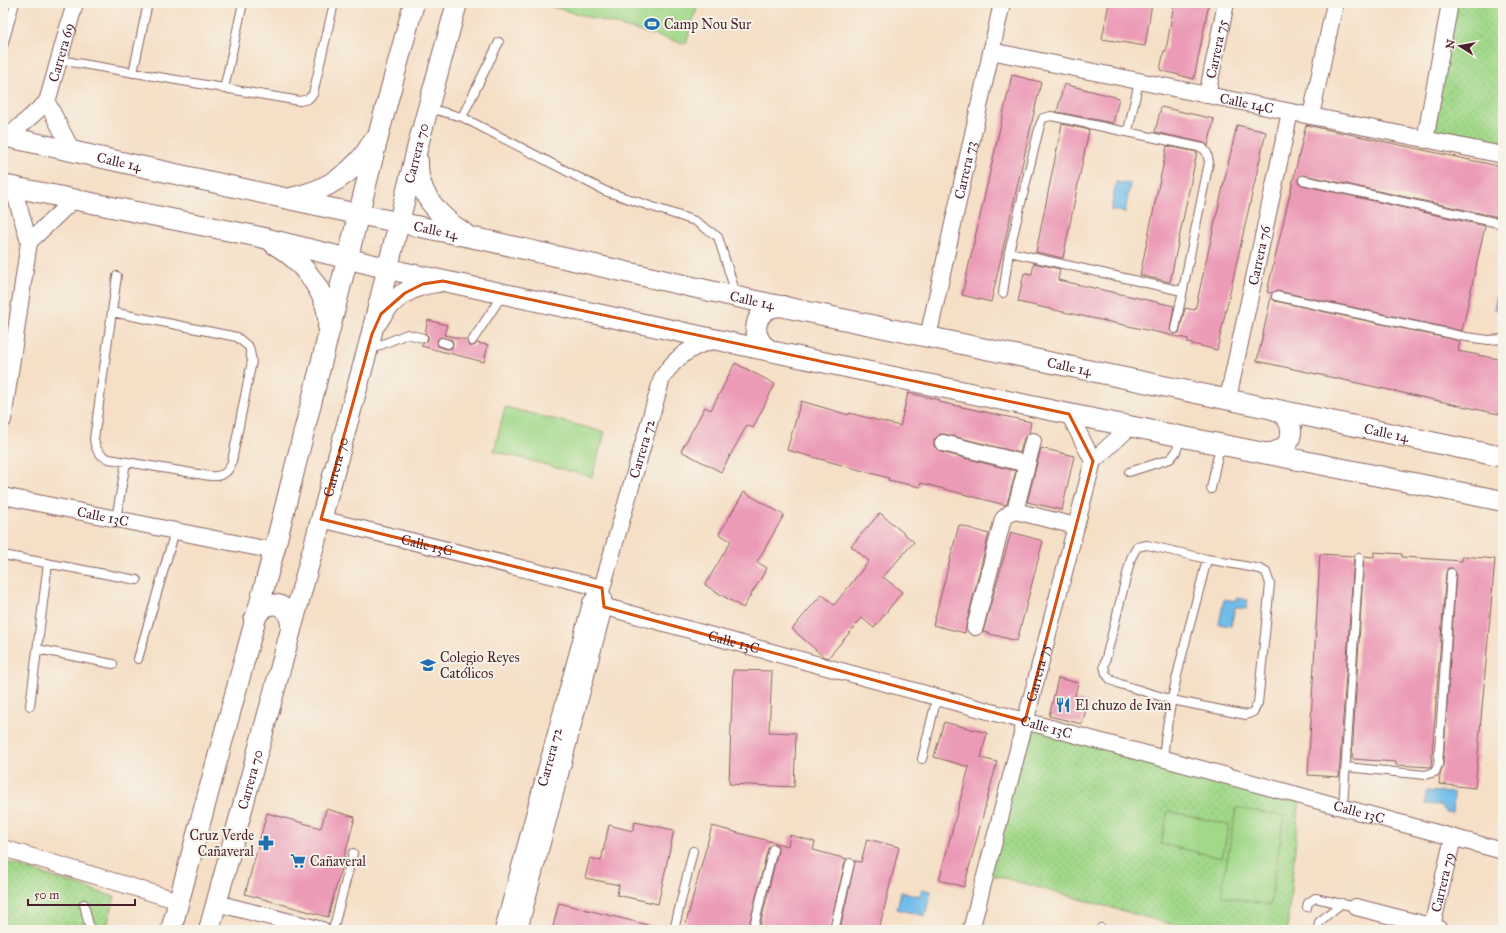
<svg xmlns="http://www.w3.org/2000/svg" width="1506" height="933" font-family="'IM FELL Great Primer',serif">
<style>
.green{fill:url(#green-dots);stroke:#767c5a}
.pitch{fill:#a1d889;stroke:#767c5a}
.water{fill:#70bdea;stroke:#5d6e8a}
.building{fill:#ec9bb7;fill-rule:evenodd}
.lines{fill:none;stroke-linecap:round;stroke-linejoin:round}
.service-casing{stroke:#866261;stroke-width:10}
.minor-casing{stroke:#866261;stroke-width:18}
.tertiary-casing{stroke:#866261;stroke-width:22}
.service{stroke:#fff;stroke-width:8}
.minor{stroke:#fff;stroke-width:16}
.tertiary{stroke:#fff;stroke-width:20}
.marked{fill:none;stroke:#d8530f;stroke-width:3;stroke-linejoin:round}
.labels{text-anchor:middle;stroke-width:4;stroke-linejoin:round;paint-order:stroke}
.poi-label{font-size:14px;fill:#4a1f2b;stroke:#f7f3e8;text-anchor:start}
.street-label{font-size:14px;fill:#4a1f2b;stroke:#f7f3e8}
</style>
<defs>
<pattern id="green-dots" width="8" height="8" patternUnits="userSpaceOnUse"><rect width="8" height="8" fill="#a1d889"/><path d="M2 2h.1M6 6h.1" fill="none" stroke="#8cb976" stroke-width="1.8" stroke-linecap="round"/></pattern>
</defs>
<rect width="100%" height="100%" fill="#f7f3e8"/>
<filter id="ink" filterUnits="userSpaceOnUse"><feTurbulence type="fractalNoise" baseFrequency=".025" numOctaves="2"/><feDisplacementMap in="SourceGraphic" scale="8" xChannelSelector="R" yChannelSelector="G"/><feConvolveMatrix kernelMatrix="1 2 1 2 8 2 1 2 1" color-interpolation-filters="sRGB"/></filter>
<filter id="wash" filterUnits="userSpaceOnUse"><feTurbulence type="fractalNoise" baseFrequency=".012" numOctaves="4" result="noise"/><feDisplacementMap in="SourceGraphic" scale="16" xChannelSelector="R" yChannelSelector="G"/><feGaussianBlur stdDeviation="0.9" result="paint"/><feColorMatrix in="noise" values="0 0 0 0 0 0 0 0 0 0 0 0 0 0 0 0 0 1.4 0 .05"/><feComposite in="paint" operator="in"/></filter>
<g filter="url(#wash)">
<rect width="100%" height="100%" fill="#f5dfc6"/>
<path class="green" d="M1450,3H1503V155L1425,140Z
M1025,721L1300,796L1287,930H1192L986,873Z
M3,861L115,897L106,930H3Z"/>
<path class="pitch" d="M538,3H698L686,44Z
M505,407L605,432L592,477L494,451Z
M1236,808L1284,816L1270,905L1221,896Z
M1168,811L1229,825L1222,858L1161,844Z"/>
<path class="water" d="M1116,182L1130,184L1125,212L1111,210Z
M1500,279H1503V310L1494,309Z
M1237,598L1248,600L1246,609L1235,607L1231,626L1219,624L1224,599L1236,601Z
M1426,791L1454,793L1453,813L1446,812L1440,805L1425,804Z
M922,889L931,891L925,916L897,909L901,892L920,896Z"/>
<g id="blocks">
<path class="building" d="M1109,3H1152L1145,46L1102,39Z
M1174,3H1209L1194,79L1160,70L1164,51H1166Z
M1012,75L1041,82L991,302L962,295Z
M1064,84L1119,98L1113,123L1057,112Z
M1161,107L1214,119L1208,146L1204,143L1155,132Z
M1062,124L1089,130L1063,258L1036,252Z
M1237,125L1266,132L1217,350L1188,343V339L1018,302L1024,273L1032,274L1034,263L1060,269L1058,280L1174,306L1170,330L1174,334L1179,333L1185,308L1195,310Z
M1306,125L1503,167V218L1304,175L1298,178V182L1302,185L1485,226L1462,331L1277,291L1272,293L1267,292Z
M1167,146L1197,152L1170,282L1140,275Z
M1271,297L1275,301L1460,341L1458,351L1503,360V415L1257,361Z
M428,320L447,325L444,335L467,340L469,346H474L477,343L488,345L484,362L421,346L428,340V336L425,333ZM441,337L452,340L453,343L452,348L447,349L438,346L437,340Z
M735,363L775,384L753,428L747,425L721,472L681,451L705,407L711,410Z
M908,393L940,400L939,402L1031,422L1029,433L1024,438L1020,453L945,434H940L934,440V446L941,452L1016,471L1007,504L1005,505L921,483L920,487L888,480L889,478L787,450L801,401L849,415V413L900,426Z
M1041,448L1074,456L1062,510L1027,502Z
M744,492L784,515L757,562L767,568L743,608L705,585L731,541L719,534Z
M880,513L914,542L883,577L902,592L874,628L862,618L828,658L824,657L792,629L822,594L834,605L869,561L851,546Z
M959,525L989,534L966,625L965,633L933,625Z
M1011,532L1043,541L1017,641L983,632Z
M1374,552L1402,554V557L1462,561L1463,556L1495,559L1475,788L1439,784L1440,775L1443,765L1456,573L1452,568H1448L1446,573L1431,767L1396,765V762L1352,759L1364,556L1374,557Z
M1320,554L1354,556L1339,777L1308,775Z
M733,670L772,671L769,732L796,733L794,787L729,784Z
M1058,678L1078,683L1074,699L1088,702L1082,724L1049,716Z
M944,722L987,733L981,758L997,762L964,887L939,880L969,767L934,757Z
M326,809L355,817L328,917L245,894L267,813L321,828Z
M635,822L674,830L658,904L617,895L619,885L585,878L590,858L601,861L609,825L633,831Z
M712,826L788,846L790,835L815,842L813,850L847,859L845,862L829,930H759L778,850L777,845L774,844L768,848L748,930H684Z
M867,839L899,847L879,930H840L855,861L861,862Z
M559,903L652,926L651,930H552Z"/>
</g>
</g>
<g filter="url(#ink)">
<use href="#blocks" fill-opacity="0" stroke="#866261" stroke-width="1"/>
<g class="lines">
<defs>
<path id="service" d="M3,46L15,3
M59,60L300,101L308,99L313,94L334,3
M133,73L148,3
M224,89L243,3
M428,108L462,117L605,191L695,221L718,237L737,297
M462,117L499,42
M1128,131L1139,81
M1303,180L1503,224
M1009,252L1182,291
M1003,293L1009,252L1040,125L1043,118L1051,116L1203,148L1207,153L1209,162L1175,329
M1276,296L1466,337L1489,340L1503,339
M112,312L237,337L249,347L252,361L232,461C229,473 222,477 210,476L109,459C99,456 95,449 94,439L117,276
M472,341L503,294
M442,342L448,344
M369,350L407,334L423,338
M1129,472L1170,459L1176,452L1181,437
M1211,489L1220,445
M116,519L126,462
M1147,545L1207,559L1260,569L1266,572L1270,584L1258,703L1253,712L1246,715L1172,700L1120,684L1111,680L1106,674L1104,666L1131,558L1137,547Z
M3,555L137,580
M37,649L113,664
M138,659L175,531
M30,706L48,563
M922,759L937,697
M1163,759C1169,691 1191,625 1207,559
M1346,767L1425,775L1435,772L1438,765L1451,573
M1343,807L1359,558
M84,904L90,930
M1307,907L1308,903L1315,898L1356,907
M333,930L353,853
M674,930L693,851
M753,930L773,849
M834,930L850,863
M1101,930V928
M1318,930L1319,922L1342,903"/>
<g id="minor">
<path id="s1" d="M991,51L1503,155"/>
<path id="s2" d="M1207,95L1226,3"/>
<path d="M47,102L72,151"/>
<path d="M1311,116L1335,3"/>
<path id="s3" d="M8,137L47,102L75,3"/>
<path d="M1425,140L1450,3"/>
<path d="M29,242L73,200"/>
<path id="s4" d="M928,337L1002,3"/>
<path id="s5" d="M1228,398L1290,112"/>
<path d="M1069,414L1093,461"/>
<path d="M3,420L29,242L13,187"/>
<path d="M943,443L1027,464"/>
<path id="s6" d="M3,496L274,551"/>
<path d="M1015,511L1033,441"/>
<path id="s7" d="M321,519L602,588"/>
<path id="s8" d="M591,603L1503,851"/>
<path d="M975,627L1003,519L1010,513L1015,511L1076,526"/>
<path d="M3,848L179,901"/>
<path d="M216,903L322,930"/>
<path d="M1356,907L1438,928"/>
<path id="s9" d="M1432,926L1453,838"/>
<path id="s10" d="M503,930L591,603L602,588L662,378C675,357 693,344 718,340"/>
<path d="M519,930L604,607L603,597"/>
<path id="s11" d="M971,930L1093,461L1131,426"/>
</g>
<g id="tertiary">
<path id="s12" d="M3,136L348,212L489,241L737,297L1503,457"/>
<path d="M418,161C416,192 439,217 464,233"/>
<path d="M3,185L260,237L402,272L718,340L1069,414L1503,501"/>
<path d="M291,198C325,191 356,173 373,141"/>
<path d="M274,244C300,258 331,296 328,326"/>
<path d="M377,322C390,299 412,284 438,282"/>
<path d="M772,351C746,339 754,304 783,306"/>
<path d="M1263,453C1294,456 1302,419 1273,409"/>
<path d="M254,620C266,596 291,601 291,628"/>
<path d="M171,930L274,551L380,129L414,3"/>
<path id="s13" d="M209,930L369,344L419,141L457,3"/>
</g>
</defs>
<use href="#service" class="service-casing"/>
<use href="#minor" class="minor-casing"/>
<use href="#tertiary" class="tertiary-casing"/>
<use href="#service" class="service"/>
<use href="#minor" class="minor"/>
<use href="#tertiary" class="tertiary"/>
</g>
</g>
<path class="marked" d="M443,281L1069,414L1093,461L1025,721L604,607L602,588L321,519L372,334L381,314L405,293L423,284Z"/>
<defs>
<symbol id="stadium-bare" viewBox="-9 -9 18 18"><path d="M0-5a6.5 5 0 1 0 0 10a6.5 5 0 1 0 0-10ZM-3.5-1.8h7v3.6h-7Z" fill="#1f6fb2" stroke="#f7f3e8" stroke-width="2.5" paint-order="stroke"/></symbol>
<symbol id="school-bare" viewBox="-9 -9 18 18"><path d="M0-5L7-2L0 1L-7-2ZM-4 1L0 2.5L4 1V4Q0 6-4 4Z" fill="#1f6fb2" stroke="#f7f3e8" stroke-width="2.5" paint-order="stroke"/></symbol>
<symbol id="restaurant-bare" viewBox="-9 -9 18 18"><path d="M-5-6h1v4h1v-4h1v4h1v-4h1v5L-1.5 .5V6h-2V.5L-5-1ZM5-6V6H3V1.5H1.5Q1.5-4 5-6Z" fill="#1f6fb2" stroke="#f7f3e8" stroke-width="2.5" paint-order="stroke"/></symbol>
<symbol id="pharmacy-bare" viewBox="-9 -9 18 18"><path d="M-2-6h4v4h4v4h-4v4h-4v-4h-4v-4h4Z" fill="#1f6fb2" stroke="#f7f3e8" stroke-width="2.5" paint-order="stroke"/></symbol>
<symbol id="supermarket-bare" viewBox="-9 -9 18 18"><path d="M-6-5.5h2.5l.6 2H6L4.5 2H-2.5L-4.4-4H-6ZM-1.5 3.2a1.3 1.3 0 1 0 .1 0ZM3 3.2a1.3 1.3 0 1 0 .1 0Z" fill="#1f6fb2" stroke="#f7f3e8" stroke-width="2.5" paint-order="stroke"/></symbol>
</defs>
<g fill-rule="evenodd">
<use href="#stadium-bare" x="641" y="13" width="22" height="22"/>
<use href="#school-bare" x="417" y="654" width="22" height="22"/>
<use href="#restaurant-bare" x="1052" y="694" width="22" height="22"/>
<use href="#pharmacy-bare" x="255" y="832" width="22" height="22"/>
<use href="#supermarket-bare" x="287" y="850" width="22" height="22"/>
</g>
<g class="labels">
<g class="poi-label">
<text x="664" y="29">Camp Nou Sur</text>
<text x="440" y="662">Colegio Reyes<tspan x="440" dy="16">Católicos</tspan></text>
<text x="1075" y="710">El chuzo de Ivan</text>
<text x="254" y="840" text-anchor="end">Cruz Verde<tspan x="254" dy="16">Cañaveral</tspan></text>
<text x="310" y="866">Cañaveral</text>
</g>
<g class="street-label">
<text dy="5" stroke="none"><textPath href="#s2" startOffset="47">Carrera 75</textPath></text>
<text dy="5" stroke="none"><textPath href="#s3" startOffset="104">Carrera 69</textPath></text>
<text dy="5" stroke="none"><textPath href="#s1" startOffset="261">Calle 14C</textPath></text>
<text dy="5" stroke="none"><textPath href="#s13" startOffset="804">Carrera 70</textPath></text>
<text dy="5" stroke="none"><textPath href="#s12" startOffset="119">Calle 14</textPath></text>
<text dy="5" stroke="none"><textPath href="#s4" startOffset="171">Carrera 73</textPath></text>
<text dy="5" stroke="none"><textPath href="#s12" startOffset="443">Calle 14</textPath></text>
<text dy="5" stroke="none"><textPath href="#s5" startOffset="146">Carrera 76</textPath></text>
<text dy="5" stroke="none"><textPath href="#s12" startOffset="767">Calle 14</textPath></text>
<text dy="5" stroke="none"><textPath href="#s12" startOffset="1091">Calle 14</textPath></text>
<text dy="5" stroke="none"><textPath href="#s12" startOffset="1415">Calle 14</textPath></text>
<text dy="5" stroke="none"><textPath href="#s10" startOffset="502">Carrera 72</textPath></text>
<text dy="5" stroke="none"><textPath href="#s13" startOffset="480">Carrera 70</textPath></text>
<text dy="5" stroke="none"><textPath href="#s6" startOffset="102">Calle 13C</textPath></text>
<text dy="5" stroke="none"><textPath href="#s7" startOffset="109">Calle 13C</textPath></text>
<text dy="5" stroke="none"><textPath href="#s8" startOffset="148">Calle 13C</textPath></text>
<text dy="5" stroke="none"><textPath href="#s11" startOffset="266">Carrera 75</textPath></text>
<text dy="5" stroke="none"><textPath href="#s8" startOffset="472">Calle 13C</textPath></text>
<text dy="5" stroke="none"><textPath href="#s10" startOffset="179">Carrera 72</textPath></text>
<text dy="5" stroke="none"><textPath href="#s13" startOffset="156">Carrera 70</textPath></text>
<text dy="5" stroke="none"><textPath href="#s8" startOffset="796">Calle 13C</textPath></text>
<text dy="5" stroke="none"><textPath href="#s9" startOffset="45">Carrera 79</textPath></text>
</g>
</g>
<rect width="1506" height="933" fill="none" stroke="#f7f3e8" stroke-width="16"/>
<g transform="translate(1460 46) rotate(281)" stroke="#f7f3e8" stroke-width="3" paint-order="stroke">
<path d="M0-3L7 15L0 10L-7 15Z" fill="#4a1f2b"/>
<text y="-6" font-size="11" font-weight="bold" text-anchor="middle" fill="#4a1f2b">N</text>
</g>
<path d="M28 899v6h107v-6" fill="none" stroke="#4a1f2b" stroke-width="2"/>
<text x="34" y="899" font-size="12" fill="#4a1f2b" stroke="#f7f3e8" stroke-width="3" paint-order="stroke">50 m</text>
</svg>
